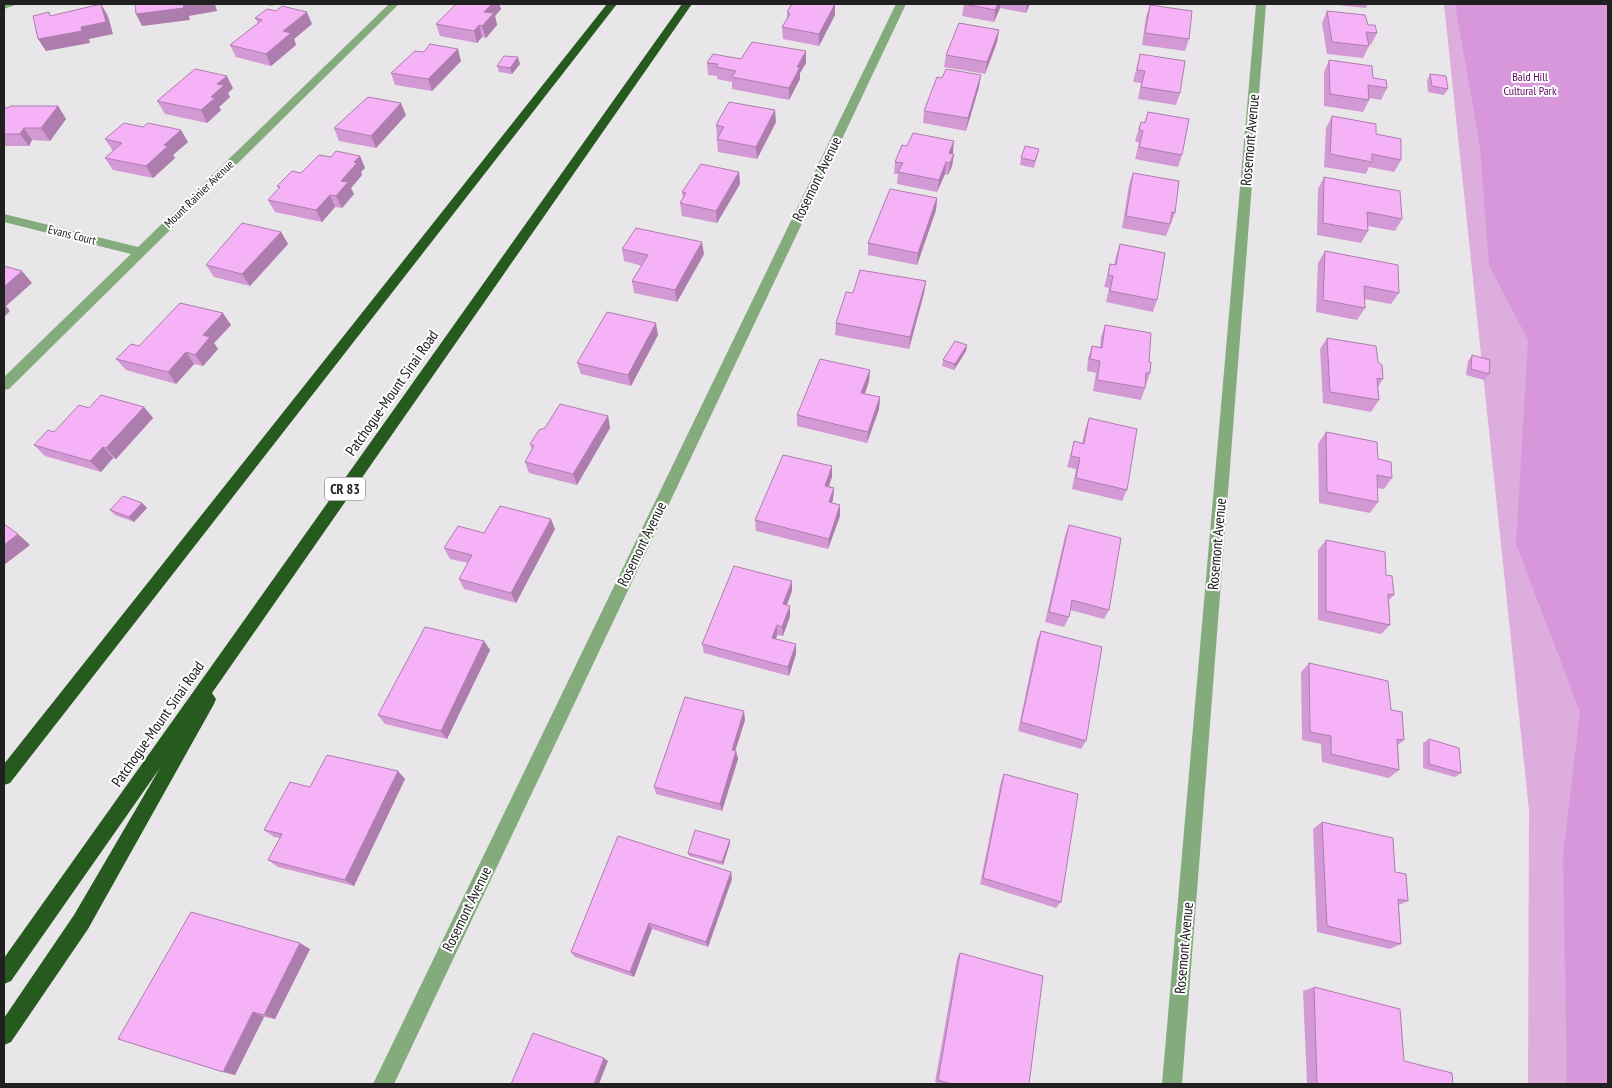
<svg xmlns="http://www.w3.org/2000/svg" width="1612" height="1088" font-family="'PT Sans Narrow',sans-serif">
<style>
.green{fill:#ddadde}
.forest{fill:#d897da}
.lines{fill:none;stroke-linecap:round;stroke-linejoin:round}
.street{fill:#83ab7c;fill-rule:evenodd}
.highway{fill:#265a1e;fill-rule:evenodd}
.wall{fill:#d399d4}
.shaded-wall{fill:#ac7dad}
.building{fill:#f5b2f7;stroke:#ac7dad}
.labels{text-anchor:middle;stroke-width:4;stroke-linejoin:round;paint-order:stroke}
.far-park-label{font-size:12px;fill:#5c0b61;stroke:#fff}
.far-street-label{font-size:12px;fill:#202021;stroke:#fff}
.shield{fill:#fff;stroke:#636364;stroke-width:1}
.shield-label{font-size:14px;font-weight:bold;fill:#202021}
.street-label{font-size:15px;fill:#202021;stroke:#fff}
</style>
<rect width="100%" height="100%" fill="#e9e6e9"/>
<path class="green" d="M1444,4H1608V1084H1528L1529,810Z"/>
<path class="forest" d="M1455,4H1608V1084H1567L1563,855L1580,712L1516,544L1528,340L1489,265L1480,147Z"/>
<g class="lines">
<path class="street" d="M4,4H18L4,9Z
M389,4H399L9,389L4,390V377L131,254L4,222V214L138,247Z
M896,4H906L394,1084H373Z
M1256,4H1266L1182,1084H1162Z"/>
<path class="highway" d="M607,4H617L10,783L4,785V764Z
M682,4H692L212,693L216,699L214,704L88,929L11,1042L4,1045V1018L74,915L160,768L11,981L4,984V958Z"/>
</g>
<path class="wall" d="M262,4H275L272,6Z
M456,4H499L501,9L495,16L497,25L486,38L482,37L477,43L440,36L436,24Z
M798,4H835V15L819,46L783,39L782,27L787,19V12Z
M964,4H1030L1026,13L1000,8L994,22L962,16Z
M1328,4H1368L1366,8Z
M1150,5L1189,39L1185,51L1142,45L1146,17Z
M1327,11L1368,25L1377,33L1371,45L1369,44V46L1363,58L1327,54L1322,23Z
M255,18L312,24L294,39L296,45L271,66L236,57L230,45L258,23Z
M999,30L997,42L985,74L944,67L946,55Z
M1140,54L1180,93L1176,105L1138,99L1141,83L1133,82Z
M741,59L806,63L800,73V79L789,100L732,89V82L717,79V76L708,75L707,63Z
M1329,60L1373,78L1387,88L1381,100L1369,98V100L1363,112L1324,106V72Z
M461,61L432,91L395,85L391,73Z
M520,64L512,74L499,72L497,66Z
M1430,74L1448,89L1444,95L1428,92L1427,81Z
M942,78L979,87L966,131L923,123L924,111Z
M233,88L228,93L230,97L219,107L221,110L207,123L165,114L157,101Z
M58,106L66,119L50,141L32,140L29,146H4V108Z
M1148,112L1182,155L1178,167L1135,159L1139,143L1135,141L1137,134L1141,122L1144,123Z
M406,115L376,148L339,141L334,128Z
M1332,116L1376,134L1401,160L1394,172L1369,167L1366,174L1324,167L1326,128Z
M776,122L757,159L718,152L717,139L718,138H717L716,125Z
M105,139L188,142L173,155L175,158L153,178L113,170L105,158L113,151Z
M907,146L954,154L952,166L948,175L945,174L937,192L897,184L898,174H894L895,162Z
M1039,149L1034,168L1020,165L1021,158Z
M360,156L365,168L361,172L362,175L351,188L354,194L342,208L335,207L322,222L275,212L268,200L279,189L277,186L331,157Z
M739,172L740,184L717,223L682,216L680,203L683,199L682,192Z
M1133,173L1175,213L1166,236L1122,228L1129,185Z
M1324,177L1402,219L1395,231L1368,226V231L1361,243L1317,235L1318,189Z
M937,198L936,210L917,265L868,255V243Z
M281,232L288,244L250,286L214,277L206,265Z
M1120,244L1157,300L1153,312L1106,302L1109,288L1104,287L1107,276L1110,264L1114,265L1116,256Z
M622,249L704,254L677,302L634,293L632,281L642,266L624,261Z
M1325,251L1399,293L1391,304L1364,299L1365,308L1357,320L1316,312L1318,263Z
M926,281L924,293L909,349L835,335L836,323L853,293Z
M231,325L214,343L218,349L203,366L194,364L176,384L126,370L116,359L139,346Z
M1105,325L1149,362L1150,373L1141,400L1093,391L1096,373L1087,371L1088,358L1092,346L1100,347L1101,337Z
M658,335L631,386L581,374L577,363Z
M1327,338L1378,362L1383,379L1378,387L1379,400L1371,412L1323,403L1320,349Z
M966,351L954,370L942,366L943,360Z
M1472,355L1489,374L1484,380L1466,375L1468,361Z
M870,370L869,381L865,394L880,397L879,409L867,443L797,426V415Z
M144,407L153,418L116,459L113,458L101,472L45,456L34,445L89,408Z
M608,416L610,428L577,485L529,473L525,462L532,450L530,444Z
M1089,418L1127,490L1122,501L1072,489L1076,469L1067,467L1071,453L1074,441L1082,443L1085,430Z
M1326,432L1378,459L1392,478L1384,489L1377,488L1378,502L1370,513L1319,503L1318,444Z
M832,466V477L829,486L834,488L833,499L832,503L840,505V516L828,549L756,531L755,520Z
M142,503L147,508L134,522L115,515L110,510Z
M1069,525L1109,610L1104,619L1070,610L1069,617L1064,627L1045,622L1065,536Z
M555,529L516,603L464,589L459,579L468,563L450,559L444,548L484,533Z
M1326,540L1386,575L1394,595L1389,600L1390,625L1381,634L1318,620V550Z
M792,591L787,605L790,616L783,636L777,635L776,639L796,654L789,676L704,653L702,644Z
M1041,631L1086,741L1081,749L1018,731L1037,640Z
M484,641L490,650L447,739L385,724L378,715Z
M1309,663L1391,710L1404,740L1398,745L1399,770L1389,778L1322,762L1321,744L1302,740L1301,672Z
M745,720L735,751H736L738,759L722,811L656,794L654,787Z
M1429,739L1461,773L1455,777L1423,768V743Z
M1004,774L1061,902L1056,908L980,884L1001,781Z
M405,779L354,886L278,867L268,860L280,838L274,837L264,830L310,787Z
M1322,822L1395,872L1408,901L1399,905L1401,944L1390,949L1317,932L1313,829Z
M730,843L723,865L689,856L688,853Z
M732,879L708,947L652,929L634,977L575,957L571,952Z
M310,949L275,1019L264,1017L235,1075L118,1039Z
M960,953L1029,1084H940L935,1082L957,958Z
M1314,987L1404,1061L1453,1084H1307L1303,991Z"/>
<path class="shaded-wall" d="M101,4L108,16L113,34L89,39L90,43L46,51L38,39L81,27Z
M183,4H215L217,11L189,16L190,20L142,26L136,14Z
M492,4H499L501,9L495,16L497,25L486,38L482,26L484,12Z
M835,4V15L819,46V34Z
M998,4H1001L1000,8L994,22L995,10Z
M1027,4H1030L1026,13Z
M307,12L312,24L294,39L296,45L271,66L266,54L283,31Z
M479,25L482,37L477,43L474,31Z
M999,30L997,42L985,74L987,62Z
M458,49L461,61L432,91L428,79Z
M806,51V63L800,73V79L789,100V88L797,67Z
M518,57L520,64L512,74L510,68Z
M981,75L979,87L966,131L968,118Z
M227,76L233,88L228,93L230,97L219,107L221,110L207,123L201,110L211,97L217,84Z
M401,103L406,115L376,148L371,136Z
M58,106L66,119L50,141L41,128Z
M775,110L776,122L757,159L756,147Z
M24,128L32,140L29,146L20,134Z
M181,130L188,142L173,155L175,158L153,178L146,166L164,145Z
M954,141L953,153H949Z
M954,154L952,166L948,175L950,163Z
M360,156L365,168L361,172L362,175L351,188L354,194L342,208L336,196L341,181L354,162Z
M946,162L945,174L937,192L939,180Z
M739,172L740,184L717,223L716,211Z
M330,195L335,207L322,222L316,210Z
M937,198L936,210L917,265L918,253Z
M281,232L288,244L250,286L242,274Z
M702,242L704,254L677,302L675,290Z
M22,271L32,283L6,306L10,311L4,317V287Z
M926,281L924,293L909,349L910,337Z
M223,313L231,325L214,343L218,349L203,366L195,355L203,335Z
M656,323L658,335L631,386L628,375Z
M967,345L966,351L954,370L955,364Z
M186,352L194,364L176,384L168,372Z
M870,370L869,381L861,404V393Z
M880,397L879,409L867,443L868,432Z
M144,407L153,418L116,459L106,448Z
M608,416L610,428L577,485L573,474Z
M103,447L113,458L101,472L90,461Z
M832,466V477L825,496V486Z
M834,488L833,499L828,513L829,502Z
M142,503L147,508L134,522L129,517Z
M840,505V516L828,549L829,539Z
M551,519L555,529L516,603L511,593Z
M18,534L30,545L4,565V545Z
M792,581V591L783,614V604Z
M790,606V616L783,636L782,627Z
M777,625V635L773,647L772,638Z
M484,641L490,650L447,739L441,731Z
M796,644V654L789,676L788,667Z
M744,711L745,720L733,758L732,750Z
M736,751L738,759L722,811L720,804Z
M398,771L405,779L354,886L345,880Z
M730,840V843L723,865L722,862Z
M731,872L732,879L708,947L706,942Z
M649,923L652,929L634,977L630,972Z
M300,943L310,949L275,1019L264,1015Z
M253,1012L264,1017L235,1075L223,1072Z
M604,1058L608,1061L599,1084H594Z"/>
<path class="building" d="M101,4L106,22L81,27L82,31L38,39L33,16L49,12L50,16Z
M135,4H185H183L184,8L136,14Z
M456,4H492L484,12L494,13L482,26L479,25L474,31L436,24Z
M792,4H835L819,34L782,27L790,14L787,12Z
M964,4H998L995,10Z
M1150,5L1192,11L1189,39L1145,33Z
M282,6L307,12L283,31L291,33L266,54L230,45L262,20L255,18L267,9L276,11Z
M1327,11L1365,15L1368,25H1375L1377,33L1366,32L1369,46L1332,42Z
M959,23L999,30L987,62L946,55Z
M752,42L806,51L797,67H800L789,88L732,77L736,71L716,67L718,64L707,63L713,54L741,59Z
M430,44L458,49L428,79L391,73L415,51L424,52Z
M1140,54L1185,61L1180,93L1141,87L1145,71L1137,70Z
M504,56L518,57L510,68L497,66Z
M1329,60L1372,66L1373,78L1386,80L1387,88L1368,85L1369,100L1330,94Z
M195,69L227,76L217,84L224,85L211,97L215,98L201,110L157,101Z
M946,69L981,75L968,118L924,111L937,77L942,78Z
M1430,74L1446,76L1448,89L1432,86Z
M368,97L401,103L371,136L334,128Z
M729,102L775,110L756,147L717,139L724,127L716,125Z
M10,106H58L41,128H24L20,134H4V108H8Z
M1148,112L1189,119L1182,155L1139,147L1143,131L1139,129L1141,122L1145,123Z
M1332,116L1376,124V134L1401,139V160L1372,154V162L1330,154Z
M124,123L143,127L148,123L181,130L164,145L168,146L146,166L105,158L122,143L105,139Z
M913,133L954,141L949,153L954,154L950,163L946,162L939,180L898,172L903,163L895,162L902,145L907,146Z
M1025,146L1039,149L1035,161L1021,158Z
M336,151L360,156L354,162L357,163L341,181L348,182L336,196L330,195L316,210L268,200L280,187L277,186L292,171L301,173L319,155L331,157Z
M701,164L739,172L716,211L680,203L686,193L682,192Z
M1133,173L1179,181L1175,213L1172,212L1170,224L1126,216Z
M1324,177L1400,191L1402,219L1367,212L1368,231L1323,223Z
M890,189L937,198L918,253L868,243Z
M242,223L281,232L242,274L206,265Z
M636,228L702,242L675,290L632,281L648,255L622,249Z
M1120,244L1165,253L1157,300L1110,291L1113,276L1108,275L1110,264L1116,265Z
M1325,251L1398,265L1399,293L1364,286L1365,308L1323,300Z
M4,266L22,271L4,287Z
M860,270L926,281L910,337L836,323L846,292L853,293Z
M180,303L223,313L203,335L210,337L195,355L186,352L168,372L116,359L131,344L139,346Z
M607,312L656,323L628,375L577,363Z
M1105,325L1151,333L1149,362H1151L1150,373H1146L1145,388L1097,380L1100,361L1090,359L1092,346L1102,348Z
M1327,338L1376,346L1378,362L1382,365L1383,379L1377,378L1379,400L1330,392Z
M955,341L967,345L955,364L943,360Z
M1472,355L1490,360L1489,374L1471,369Z
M820,359L870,370L861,393L880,397L868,432L797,415Z
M101,395L144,407L106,448L103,447L90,461L34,445L48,430L54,432L79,405L89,408Z
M560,404L608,416L573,474L525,462L534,446L530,444L539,430L545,428Z
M1089,418L1137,429L1127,490L1076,478L1080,458L1071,456L1074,441L1084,444Z
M1326,432L1377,442L1378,459L1391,462L1392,478L1377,475L1378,502L1327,492Z
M783,455L832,466L825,486L834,488L829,502L840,505L829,539L755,520Z
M123,496L142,503L129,517L110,510Z
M500,506L551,519L511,593L459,579L472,555L444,548L458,526L484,533Z
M4,524L18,534L4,545Z
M1069,525L1121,538L1109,610L1072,600L1069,617L1049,612Z
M1326,540L1385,552L1386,575L1392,576L1394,595L1388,594L1390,625L1326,611Z
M734,566L792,581L783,604L790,606L782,627L777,625L772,638L796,644L788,667L702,644Z
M425,627L484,641L441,731L378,715Z
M1041,631L1102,647L1086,741L1021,722Z
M1309,663L1388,681L1391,710L1402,712L1404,740L1397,739L1399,770L1331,754V736L1310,732Z
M685,697L744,711L732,750L736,751L720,804L654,787Z
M1429,739L1459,748L1461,773L1429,764Z
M327,755L398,771L345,880L268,860L282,834L264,830L290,782L310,787Z
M1004,774L1078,794L1061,902L983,878Z
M1322,822L1393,838L1395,872L1406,874L1408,901L1398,899L1401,944L1327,926Z
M695,830L730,840L722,862L688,853Z
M618,836L731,872L706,942L649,923L630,972L571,952Z
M191,912L300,943L264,1015L253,1012L223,1072L118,1039Z
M960,953L1043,976L1029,1084H952L938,1080Z
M1314,987L1400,1009L1404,1061L1452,1073L1453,1084H1317Z
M533,1033L604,1058L594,1084H511Z"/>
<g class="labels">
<g class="far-park-label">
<text x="1530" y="81">Bald Hill<tspan x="1530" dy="14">Cultural Park</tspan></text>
</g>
<g class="far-street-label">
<text transform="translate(199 194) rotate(-44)" y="4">Mount Rainier Avenue</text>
<text transform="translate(72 235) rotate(14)" y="4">Evans Court</text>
</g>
<rect class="shield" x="325" y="477.5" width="40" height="23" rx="4"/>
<g class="shield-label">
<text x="345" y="494">CR 83</text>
</g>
<g class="street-label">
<text transform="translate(1250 140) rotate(-85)" y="5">Rosemont Avenue</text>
<text transform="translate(817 179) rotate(-64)" y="5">Rosemont Avenue</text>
<text transform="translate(392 393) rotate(-55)" y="5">Patchogue-Mount Sinai Road</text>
<text transform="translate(642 544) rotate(-64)" y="5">Rosemont Avenue</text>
<text transform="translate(1217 544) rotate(-85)" y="5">Rosemont Avenue</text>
<text transform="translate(158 724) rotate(-55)" y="5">Patchogue-Mount Sinai Road</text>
<text transform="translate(467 909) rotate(-64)" y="5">Rosemont Avenue</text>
<text transform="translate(1184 948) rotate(-85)" y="5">Rosemont Avenue</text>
</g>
</g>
<rect width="1612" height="1088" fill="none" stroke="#202021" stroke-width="10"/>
</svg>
